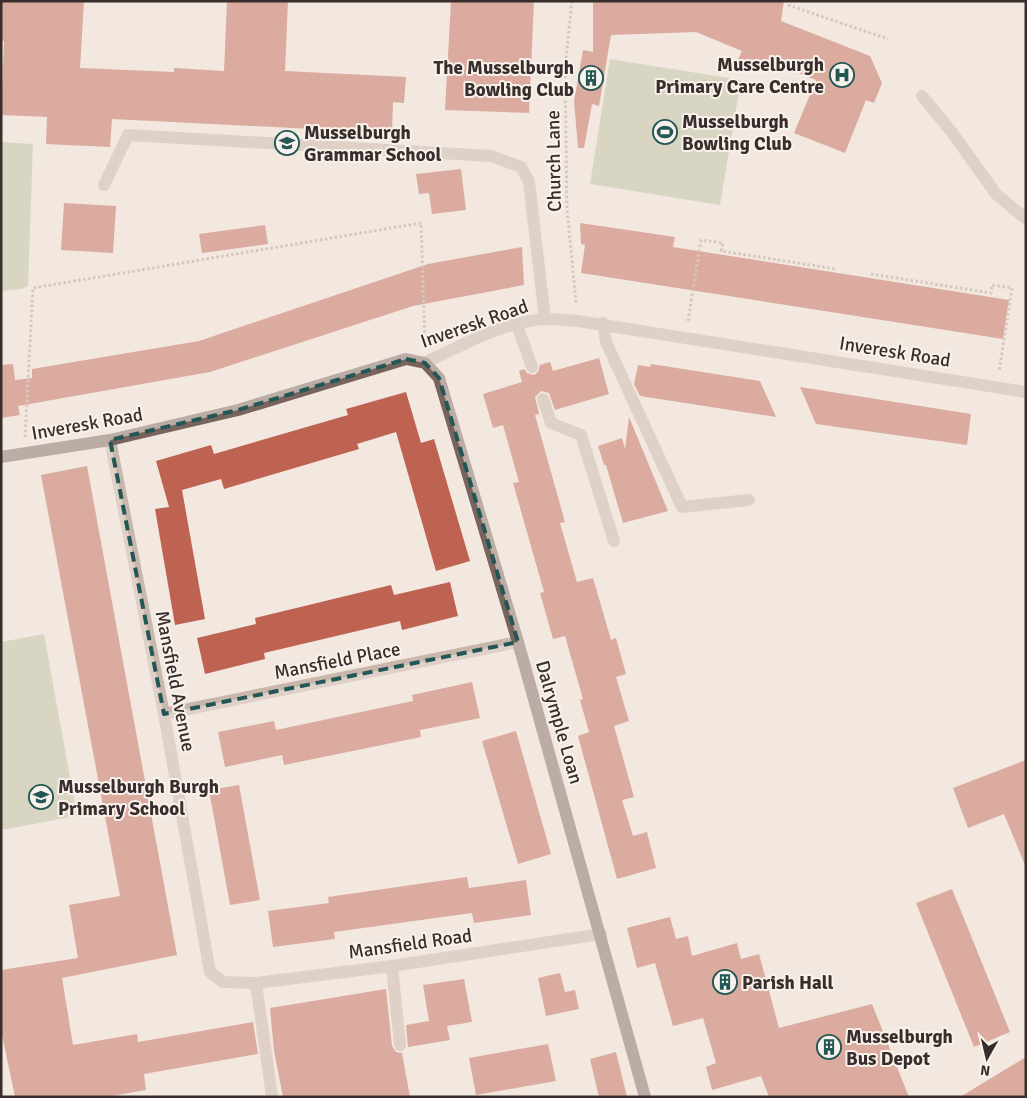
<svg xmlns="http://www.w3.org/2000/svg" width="1027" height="1098" font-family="Signika,sans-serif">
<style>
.green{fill:#b8c0a0}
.building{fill:#be6251}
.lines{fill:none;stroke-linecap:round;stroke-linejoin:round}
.path{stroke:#b5a196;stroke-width:3;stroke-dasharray:2.5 2.5;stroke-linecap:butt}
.service{stroke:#c9b7ac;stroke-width:12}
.minor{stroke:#c9b7ac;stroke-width:12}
.primary{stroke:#79645d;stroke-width:12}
.marked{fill:none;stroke:#235756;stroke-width:4;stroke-dasharray:10 6;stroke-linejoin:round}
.labels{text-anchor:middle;stroke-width:4;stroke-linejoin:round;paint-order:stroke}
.poi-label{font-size:19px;font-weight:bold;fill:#382e2b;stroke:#f9f2ec;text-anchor:start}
.street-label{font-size:19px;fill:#382e2b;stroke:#f9f2ec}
</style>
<rect width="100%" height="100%" fill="#f2e8e0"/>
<path class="green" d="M610,59L741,80L720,205L590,184Z
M1,142L33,144L28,286L22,289L1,291Z
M44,634L77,816L1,830V642Z"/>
<path class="building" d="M1,1H84L80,68L174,72V68L224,71L227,1H288L285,71L406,77L404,103L393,102L392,133L112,119L110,147L46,144L47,117L1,115L4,41H1Z
M451,1H534L529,113L445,110Z
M593,1H784L781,21L870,56L882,83L874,103L866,100L845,153L794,133L816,80L766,60L761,71L737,62L742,51L696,32L611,35L599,106L592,104L584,148H578L574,101L583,50L593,52Z
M461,169L466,210L432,214L429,193L419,194L416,174Z
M64,203L116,206L113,253L61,250Z
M580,223L675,237L673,247L1009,300L1003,339L581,273L585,245L581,244Z
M265,225L268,244L202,253L199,234Z
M522,247L524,285L413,306L210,372L18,406L20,415L1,418V365L13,364L15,380L32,378V369L199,341L428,264Z
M599,358L609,394L555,410L549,393L541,391L535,397L539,414L535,415L565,522L560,523L577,582L593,578L611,640L616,638L626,674L616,677L629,721L614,726L634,797L622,800L633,836L647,832L656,868L617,879L578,736L589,732L580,700L583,699L565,636L553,639L540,593L544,592L513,483L519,482L503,425L493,428L483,394L522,382L519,371L524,369L527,373L534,375L538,372L540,365L550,362L553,371Z
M651,364L760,381L776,417L640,396L634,384L638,365L650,367Z
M800,387L971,414L967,445L816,424Z
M406,392L421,443L434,439L470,561L436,571L396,432L357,444L359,449L224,489L221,479L182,490L205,619L175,625L155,509L169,507L156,461L211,445L214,454L348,415L346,409Z
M629,417L668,511L623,523L606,465H604L598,446L622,438L625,449Z
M87,466L177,955L62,978L73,1045L137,1034L138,1042L253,1022L258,1054L144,1074L146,1090L106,1097H15L1,1030V970L78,958L69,905L120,896L41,475Z
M450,582L458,616L402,630L400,621L264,653L265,659L205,674L197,638L256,624L255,618L391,585L394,595Z
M472,682L480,718L420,730L421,737L284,765L282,755L225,767L218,732L274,721L276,730L413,701L412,695Z
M516,731L551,854L518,864L482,741Z
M1026,760V865H1025L1004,814L968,828L953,788Z
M239,785L260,900L230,905L209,790Z
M467,877L469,888L526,880L531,915L474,923L472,913L334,932L335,939L273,947L268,911L329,903L328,897Z
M952,889L1010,1032L974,1047L916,903Z
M670,917L676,939L688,936L692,956L737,943L741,959L759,954L779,1028L872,1004L909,1097H769L761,1076L712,1090L706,1067L716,1063L703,1018L673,1026L655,963L637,968L627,928Z
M560,973L565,992L575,990L579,1009L546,1016L538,978Z
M464,979L472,1022L447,1026L450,1040L408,1047L406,1025L429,1021L423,985Z
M386,989L392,1046L396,1052L402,1053L410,1097H283L274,1051L270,1008Z
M548,1044L556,1081L476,1095L469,1058Z
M616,1052L627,1097H599L590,1059Z
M1026,1057V1097H960Z"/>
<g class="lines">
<path class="path" d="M572,1L565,68L567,209L576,303
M788,5L888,39
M871,274L991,293L992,285L1012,288L999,372
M688,321L701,240L723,243L721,251L836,269
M25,437L33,288L421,223L425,345"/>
<path class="service" d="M922,96L951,131L996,194
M104,185L128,135L491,156L521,167L529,182L545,319
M603,323L606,342L682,507L749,500
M517,325L532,367
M543,399L551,423L581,435L614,541
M392,966L400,1045
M256,983L272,1097"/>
<path class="minor" d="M996,194L1026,219
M425,363C462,345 505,321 546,319C557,319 567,320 578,321L1026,392
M110,440L164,714L210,972L223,982L256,983L392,966L601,934
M164,714L518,642"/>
<path class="primary" d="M1,457L110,440L238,410L406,359L425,363L439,378L518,642L645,1097"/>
</g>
<path d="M0 0H1027V1098H0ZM406,359L425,363L439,378L518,642L164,714L110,440L238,410Z" fill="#f2e8e0" fill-opacity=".55" fill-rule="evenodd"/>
<path class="marked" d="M406,359L425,363L439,378L518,642L164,714L110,440L238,410Z"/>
<defs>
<symbol id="hospital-ring" viewBox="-11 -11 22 22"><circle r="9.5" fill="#f9f2ec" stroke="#235756" stroke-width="1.5"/><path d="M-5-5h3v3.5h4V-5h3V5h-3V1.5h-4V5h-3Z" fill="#235756"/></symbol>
<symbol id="building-ring" viewBox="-11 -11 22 22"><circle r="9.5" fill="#f9f2ec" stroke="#235756" stroke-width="1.5"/><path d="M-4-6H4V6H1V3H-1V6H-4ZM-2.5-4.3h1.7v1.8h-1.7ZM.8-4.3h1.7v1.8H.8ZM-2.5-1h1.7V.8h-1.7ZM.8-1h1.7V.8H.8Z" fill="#235756"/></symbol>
<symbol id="stadium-ring" viewBox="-11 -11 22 22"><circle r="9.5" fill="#f9f2ec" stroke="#235756" stroke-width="1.5"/><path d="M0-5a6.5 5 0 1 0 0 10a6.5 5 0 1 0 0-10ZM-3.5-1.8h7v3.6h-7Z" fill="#235756"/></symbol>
<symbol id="school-ring" viewBox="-11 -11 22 22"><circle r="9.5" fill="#f9f2ec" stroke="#235756" stroke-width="1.5"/><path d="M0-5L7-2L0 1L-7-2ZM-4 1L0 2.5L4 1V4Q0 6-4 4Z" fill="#235756"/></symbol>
</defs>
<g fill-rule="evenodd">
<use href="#hospital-ring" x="828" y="61" width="28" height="28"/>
<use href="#building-ring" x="577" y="64" width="28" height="28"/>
<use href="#stadium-ring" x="651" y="118" width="28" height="28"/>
<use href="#school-ring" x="273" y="129" width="28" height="28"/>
<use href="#school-ring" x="27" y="783" width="28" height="28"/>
<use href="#building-ring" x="711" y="968" width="28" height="28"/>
<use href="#building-ring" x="815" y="1033" width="28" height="28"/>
</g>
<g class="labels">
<g class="poi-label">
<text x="824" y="71" text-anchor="end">Musselburgh<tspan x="824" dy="22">Primary Care Centre</tspan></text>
<text x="574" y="74" text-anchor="end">The Musselburgh<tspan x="574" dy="22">Bowling Club</tspan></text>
<text x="682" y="128">Musselburgh<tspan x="682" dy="22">Bowling Club</tspan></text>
<text x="304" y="139">Musselburgh<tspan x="304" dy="22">Grammar School</tspan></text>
<text x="58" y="793">Musselburgh Burgh<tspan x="58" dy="22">Primary School</tspan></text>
<text x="742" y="989">Parish Hall</text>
<text x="846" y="1043">Musselburgh<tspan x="846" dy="22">Bus Depot</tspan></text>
</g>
<g class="street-label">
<text transform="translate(553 161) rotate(-91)" y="7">Church Lane</text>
<text transform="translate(474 323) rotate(-19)" y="7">Inveresk Road</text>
<text transform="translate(895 351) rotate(9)" y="7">Inveresk Road</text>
<text transform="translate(87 423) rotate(-10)" y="7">Inveresk Road</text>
<text transform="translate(337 660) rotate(-11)" y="7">Mansfield Place</text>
<text transform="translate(176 681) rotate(79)" y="7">Mansfield Avenue</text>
<text transform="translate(560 722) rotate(74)" y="7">Dalrymple Loan</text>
<text transform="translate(410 943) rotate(-8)" y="7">Mansfield Road</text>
</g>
</g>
<rect width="1027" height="1098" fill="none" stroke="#382e2b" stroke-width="5"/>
<g transform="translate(987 1058) rotate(188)" stroke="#f9f2ec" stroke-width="4" paint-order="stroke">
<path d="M0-4L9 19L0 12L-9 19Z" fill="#382e2b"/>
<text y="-8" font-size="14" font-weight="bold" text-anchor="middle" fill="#382e2b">N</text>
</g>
</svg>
